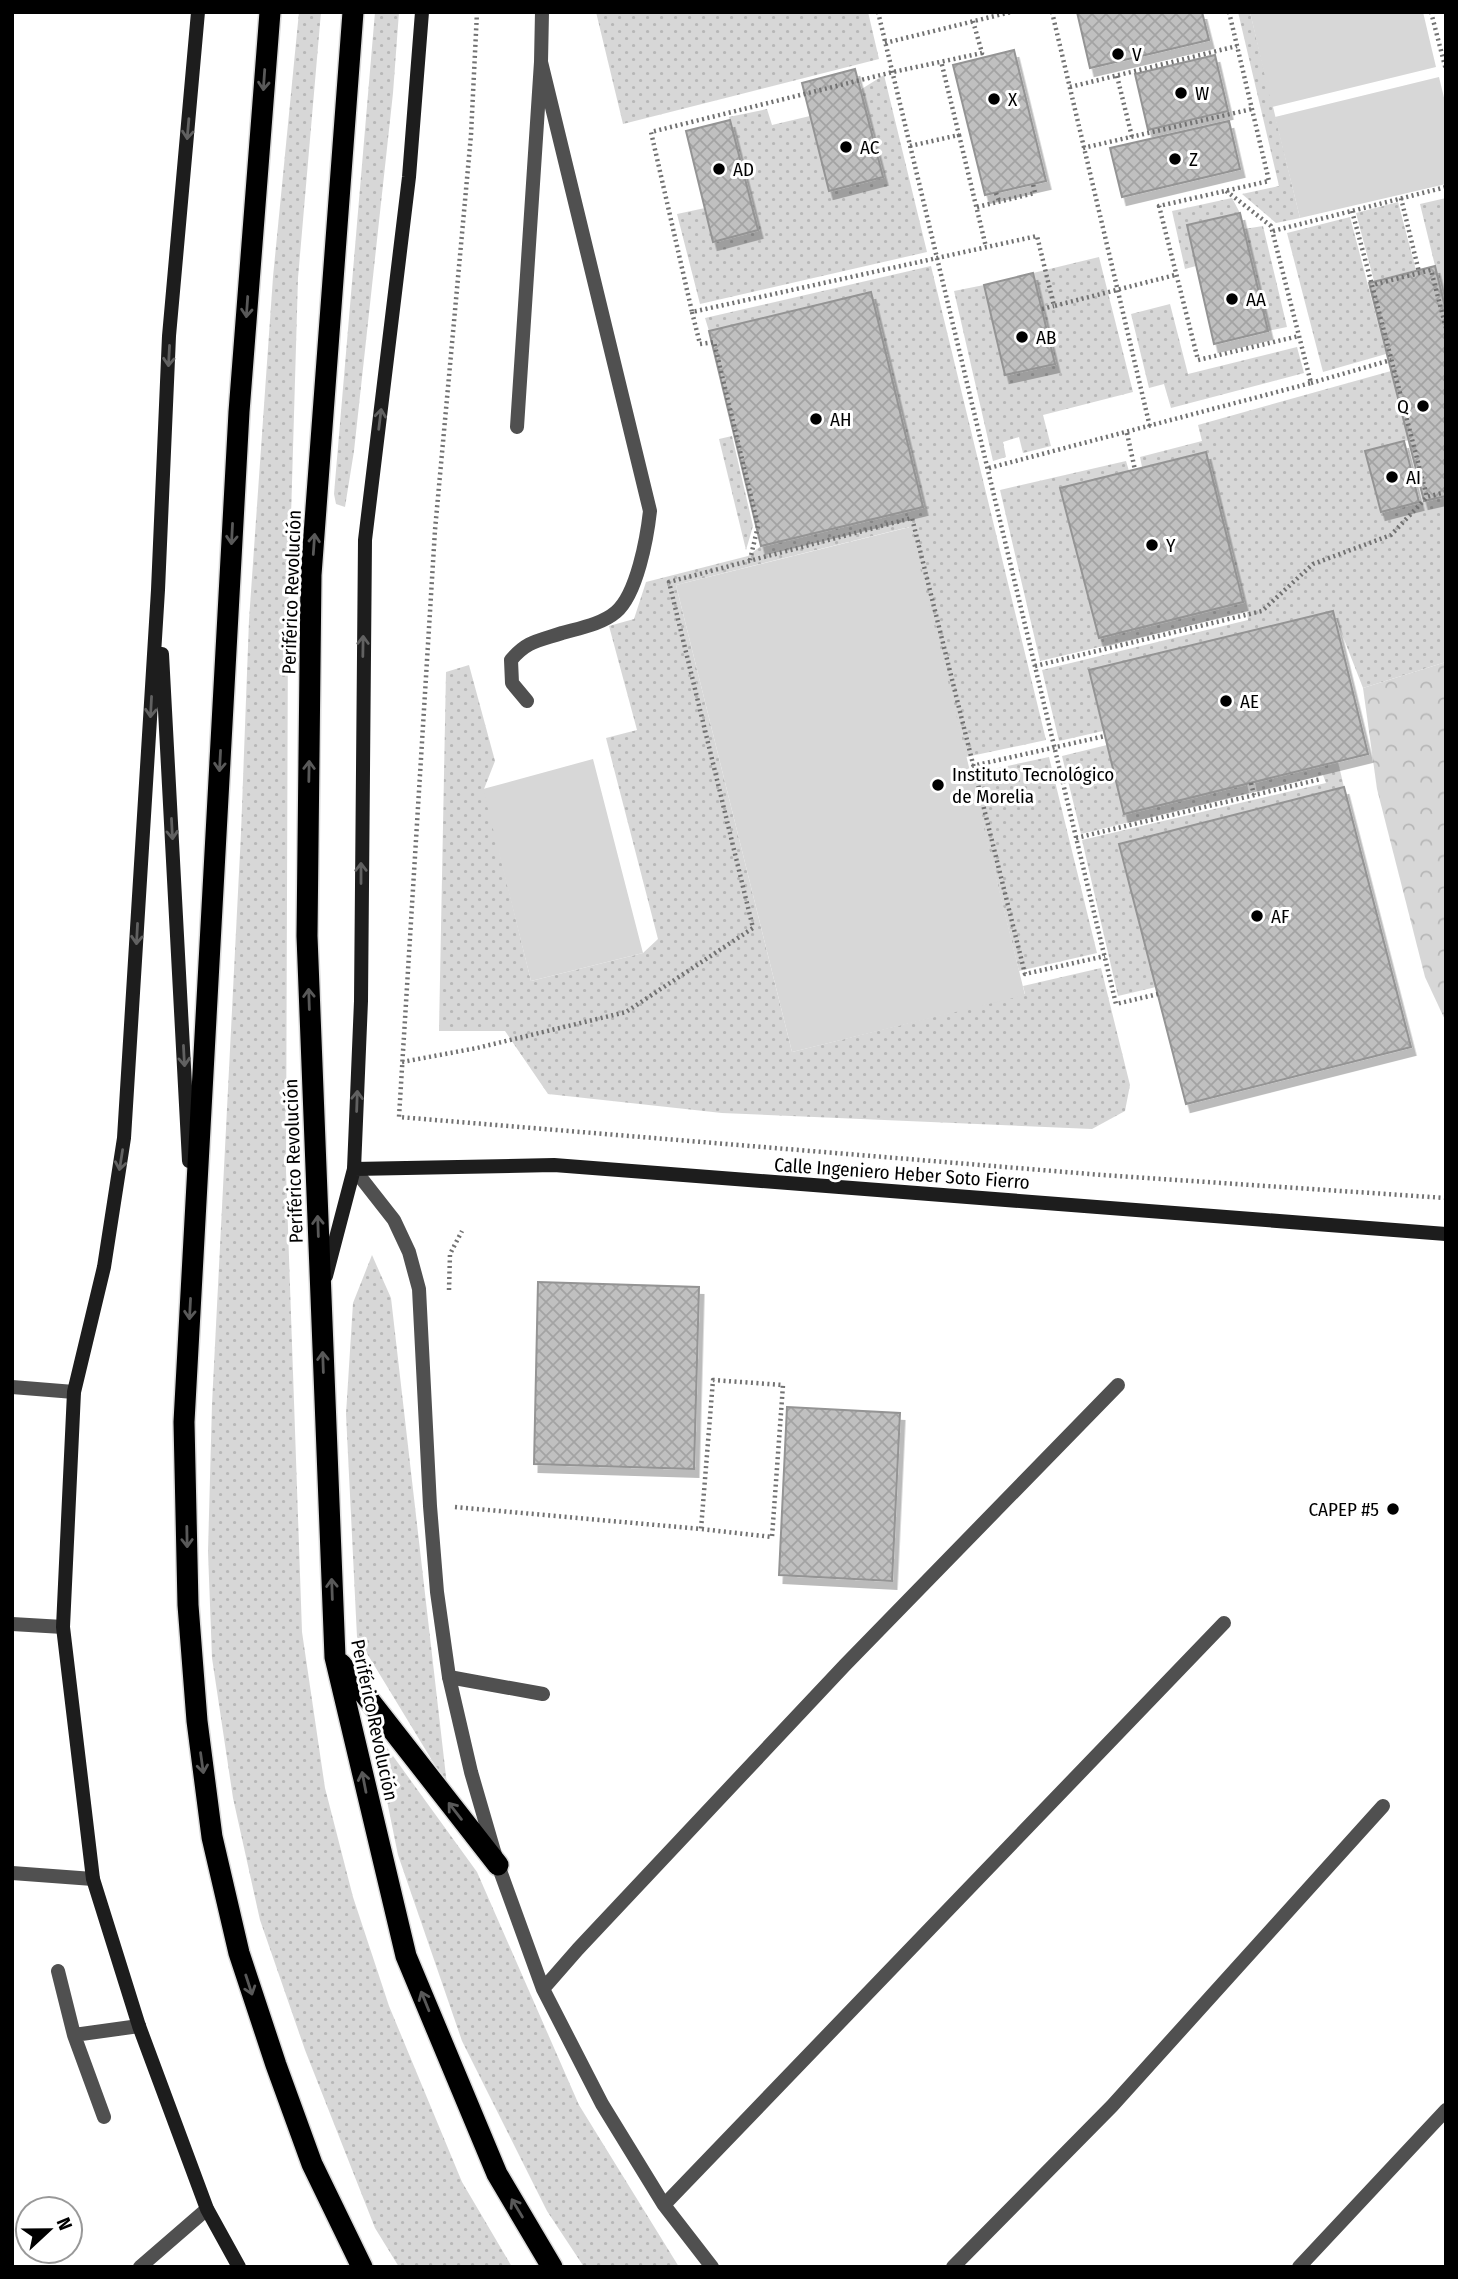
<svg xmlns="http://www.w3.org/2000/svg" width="1458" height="2279" font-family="'Fira Sans Condensed',sans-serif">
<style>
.grass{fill:url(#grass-dots)}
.forest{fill:url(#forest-crowns)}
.green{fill:#d7d7d7}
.building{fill:url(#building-cross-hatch);stroke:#949494;stroke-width:2;filter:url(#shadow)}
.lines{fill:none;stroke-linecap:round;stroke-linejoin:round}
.highway-casing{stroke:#dbdbdb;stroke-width:24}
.path{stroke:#727272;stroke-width:4.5;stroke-dasharray:2 3.5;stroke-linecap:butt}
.lane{stroke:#505050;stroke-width:14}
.street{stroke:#505050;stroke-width:14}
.secondary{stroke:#1d1d1d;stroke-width:14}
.highway{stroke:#000;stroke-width:21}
.oneway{stroke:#595959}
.oneway2{stroke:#616161}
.poi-dot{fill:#000;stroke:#fff;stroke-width:2.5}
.labels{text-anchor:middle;stroke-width:6;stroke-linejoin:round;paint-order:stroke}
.poi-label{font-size:19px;fill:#000;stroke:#fff;text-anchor:start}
.street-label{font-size:19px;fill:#000;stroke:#fff}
</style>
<defs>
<pattern id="grass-dots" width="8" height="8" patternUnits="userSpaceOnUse" patternTransform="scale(1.75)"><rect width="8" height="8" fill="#d7d7d7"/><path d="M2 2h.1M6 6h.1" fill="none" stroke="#b7b7b7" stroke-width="1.8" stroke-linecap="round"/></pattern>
<pattern id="forest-crowns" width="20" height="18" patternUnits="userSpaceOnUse" patternTransform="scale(1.75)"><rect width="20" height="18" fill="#d7d7d7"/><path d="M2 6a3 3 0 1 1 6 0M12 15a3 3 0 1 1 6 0" fill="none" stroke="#b7b7b7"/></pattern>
<pattern id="building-cross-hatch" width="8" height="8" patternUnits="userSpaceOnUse" patternTransform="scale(1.75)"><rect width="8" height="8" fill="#c0c0c0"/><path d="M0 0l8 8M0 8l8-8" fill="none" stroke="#a3a3a3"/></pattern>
<filter id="shadow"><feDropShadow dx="4.5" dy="8" stdDeviation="0" flood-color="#0004"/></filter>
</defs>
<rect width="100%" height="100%" fill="#fff"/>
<path class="grass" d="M299,12H321L298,278L288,620L286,1171L302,1632L325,1788L353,1897L389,2006L462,2182L512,2267H399L375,2228L305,2050L260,1920L233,1798L212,1658L208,1552L212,1404L241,833L249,620L273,277Z
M375,12H399L393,93L354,451L345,507L336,504L334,494Z
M596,12H868L879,59L623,124Z
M1238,12H1250L1300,218L1276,223L1242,194L1279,186Z
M884,75L927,252L700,304L677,214L705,208L713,242L757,230L729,117L767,109L772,125L810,116L830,191L882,177L860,90Z
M1232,198L1240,213L1187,225L1196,266L1185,269L1172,211Z
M1446,198V311L1420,204Z
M1398,202L1416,270L1374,281L1356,213Z
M1350,217L1386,354L1323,372L1287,233Z
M1263,226L1287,327L1268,331L1244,229Z
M1099,257L1133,392L1043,415L1051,446L1023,453L1019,437L1003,442L1006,457L993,461L954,291L984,285L1005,375L1054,364L1033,273Z
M931,266L1046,740L966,757L909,527L676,585L792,1052L1025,994L1023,986L1101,968L1130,1085L1125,1111L1092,1129L722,1113L548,1094L505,1031H439L446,672L469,665L495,761L484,789L531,981L643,953L658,939L606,738L637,730L609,626L634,619L646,582L748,556L761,546L923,507L871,292L709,331L705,318Z
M1170,304L1188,374L1297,347L1304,373L1171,408L1164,384L1149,388L1131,314Z
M1391,371L1409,440L1365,452L1381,512L1446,496V662L1363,688L1333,611L1089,670L1103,731L1059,741L1042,670L1248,620L1247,612L1040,661L1000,490L1126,461L1129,471L1060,488L1099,638L1243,602L1206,452L1142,467L1140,457L1202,441L1198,425Z
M732,436L753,526L746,550L719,439Z
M1107,745L1124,814L1247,784L1249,793L1081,834L1062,756Z
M1049,757L1097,953L1019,971L970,774Z
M1338,762L1344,787L1119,844L1156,987L1118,996L1082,840L1326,783L1323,775L1257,792L1255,782Z
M372,1255L391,1298L447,1785L357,1637L346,1414L353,1303Z
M372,1727L477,1872L579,2105L679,2267H584L547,2211L462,2041L398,1855Z"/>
<path class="forest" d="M1446,662V1022L1425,977L1377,789L1363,688Z"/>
<path class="green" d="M1250,12H1423L1436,67L1272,107Z
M1439,77L1446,106V184L1300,218L1275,117Z
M910,527L1025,995L792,1052L676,585Z
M593,759L643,953L531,981L483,789Z"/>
<path class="building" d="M1077,12H1202L1209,40L1090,68Z
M1014,50L1046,181L985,195L953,65Z
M1215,55L1228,111L1148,130L1135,74Z
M855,69L883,177L829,191L802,83Z
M730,120L758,230L713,242L686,131Z
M1229,121L1240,169L1122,197L1110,148Z
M1240,213L1268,331L1214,344L1187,225Z
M1435,266L1446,311V496L1424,501L1369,283Z
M1033,273L1055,364L1005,375L984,285Z
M871,292L923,507L761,546L709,331Z
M1404,441L1419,502L1381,512L1365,451Z
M1206,452L1243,602L1099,638L1060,488Z
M1333,611L1368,754L1124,814L1089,670Z
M1344,787L1411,1047L1186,1104L1119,844Z
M538,1282L699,1287L694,1469L534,1464Z
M787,1407L900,1413L892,1581L779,1575Z"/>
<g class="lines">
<defs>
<path id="highway" d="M270,12L239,412L184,1422L188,1605L197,1721L212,1837L239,1953L276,2065L312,2164L362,2267
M353,12L311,575L307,936L335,1657L406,1956L497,2174L552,2267
M341,1664L498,1865"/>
</defs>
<use href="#highway" class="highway-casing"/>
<path class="path" d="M477,12L471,135L435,530L399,1117L1102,1175L1446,1198
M878,12L1116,1004L1158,994
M1052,12L1150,427
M1229,12L1269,181L1159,206L1198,360L1299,336
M1431,12L1446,70
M973,21L982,53L893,72L651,132L692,312L1037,236L1054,306L1175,275
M885,43L1011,12
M1117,76L1132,137
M1070,87L1237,46
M959,135L986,247
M910,146L959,135L941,61
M1083,148L1252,109
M996,193L999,201
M1401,198L1419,272
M977,207L1035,193L1033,184
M1352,211L1372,285
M1273,231L1446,187
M1042,309L1054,306
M692,312L700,344L714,342L758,526L750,560
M1446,328L1431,270L1372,285L1427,497L1446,492
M1311,383L1391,360
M1127,433L1135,470
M989,468L1311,383L1271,226L1225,190
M1035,666L1262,611L1313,564L1391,535L1427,497
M972,766L1105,736
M1251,783L1254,795
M1076,838L1321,779
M402,1062L477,1048L626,1012L753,928L669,582L912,518L1025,974L1105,956
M449,1290L450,1254L462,1231
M455,1507L701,1529L713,1380L783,1385L772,1537L701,1529"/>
<path class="lane" d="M517,427L541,62L542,12
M527,701L512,683L511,660C527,641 538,641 562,633C580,628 602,624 616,612C637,594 647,538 650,511L541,62
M449,1677L543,1694
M58,1971L74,2035L104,2117
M74,2035L139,2026"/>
<path class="street" d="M354,1169L394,1220L409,1252L419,1289L430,1506L437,1592L449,1677L471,1772L498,1865L543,1989L602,2104L664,2205L712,2267
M12,1387L74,1392
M12,1624L63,1627
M12,1873L93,1879
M543,1989L578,1949L845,1665L1118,1385
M664,2205L1224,1623
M140,2267L207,2209
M953,2267L1112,2106L1383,1806
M1299,2267L1446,2110"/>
<path class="secondary" d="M198,12L169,336L158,590L124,1138L104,1267L74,1392L63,1627L93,1879L139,2026L207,2209L239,2267
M162,654L189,1161
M354,1169L554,1165L1446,1234
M326,1276L354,1169L361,1001L365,540L409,177L422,12"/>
<use href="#highway" class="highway"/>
</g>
<defs><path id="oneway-shaft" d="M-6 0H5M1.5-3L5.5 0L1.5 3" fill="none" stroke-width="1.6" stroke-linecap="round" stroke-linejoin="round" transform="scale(1.75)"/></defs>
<g class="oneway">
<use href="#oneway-shaft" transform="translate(264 80) rotate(94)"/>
<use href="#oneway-shaft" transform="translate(247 307) rotate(94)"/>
<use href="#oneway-shaft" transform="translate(232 534) rotate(93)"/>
<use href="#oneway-shaft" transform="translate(314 544) rotate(-86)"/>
<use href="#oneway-shaft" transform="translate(220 761) rotate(93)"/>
<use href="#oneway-shaft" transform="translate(309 771) rotate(-89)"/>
<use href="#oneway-shaft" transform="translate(309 999) rotate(-92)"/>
<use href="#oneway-shaft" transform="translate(318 1226) rotate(-92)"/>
<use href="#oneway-shaft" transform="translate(190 1309) rotate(93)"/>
<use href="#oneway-shaft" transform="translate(323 1362) rotate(-92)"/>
<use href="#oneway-shaft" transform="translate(187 1537) rotate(89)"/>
<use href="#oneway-shaft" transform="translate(332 1589) rotate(-92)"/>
<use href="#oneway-shaft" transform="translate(202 1763) rotate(82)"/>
<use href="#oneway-shaft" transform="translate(364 1782) rotate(-101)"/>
<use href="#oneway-shaft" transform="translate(455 1811) rotate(-128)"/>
<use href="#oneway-shaft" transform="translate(249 1985) rotate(72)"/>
<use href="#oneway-shaft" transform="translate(425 2001) rotate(-112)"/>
<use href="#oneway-shaft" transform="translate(517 2208) rotate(-121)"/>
</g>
<g class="oneway2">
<use href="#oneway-shaft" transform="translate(188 129) rotate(95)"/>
<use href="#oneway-shaft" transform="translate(169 356) rotate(93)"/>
<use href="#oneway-shaft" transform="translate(380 419) rotate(-83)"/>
<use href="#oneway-shaft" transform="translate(363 646) rotate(-89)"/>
<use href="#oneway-shaft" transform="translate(151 707) rotate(93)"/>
<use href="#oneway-shaft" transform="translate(172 829) rotate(87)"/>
<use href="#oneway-shaft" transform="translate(361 873) rotate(-90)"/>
<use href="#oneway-shaft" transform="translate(137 934) rotate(93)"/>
<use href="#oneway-shaft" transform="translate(184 1056) rotate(87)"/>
<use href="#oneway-shaft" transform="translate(357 1101) rotate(-88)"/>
<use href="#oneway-shaft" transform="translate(121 1160) rotate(99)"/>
</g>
<g class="poi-dot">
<circle cx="1118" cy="54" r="7"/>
<circle cx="1181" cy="93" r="7"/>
<circle cx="994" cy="99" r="7"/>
<circle cx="846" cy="147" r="7"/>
<circle cx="1175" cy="159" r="7"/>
<circle cx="719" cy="169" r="7"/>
<circle cx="1232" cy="299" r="7"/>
<circle cx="1022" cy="337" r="7"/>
<circle cx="1423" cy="406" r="7"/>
<circle cx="816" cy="419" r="7"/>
<circle cx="1392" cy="477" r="7"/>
<circle cx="1152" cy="545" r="7"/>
<circle cx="1226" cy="701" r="7"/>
<circle cx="938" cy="785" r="7"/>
<circle cx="1257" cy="916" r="7"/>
<circle cx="1393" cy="1509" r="7"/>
</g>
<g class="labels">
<g class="poi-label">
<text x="1132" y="61">V</text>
<text x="1195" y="100">W</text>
<text x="1008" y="106">X</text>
<text x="860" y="154">AC</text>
<text x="1189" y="166">Z</text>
<text x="733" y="176">AD</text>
<text x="1246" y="306">AA</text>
<text x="1036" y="344">AB</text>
<text x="1409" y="413" text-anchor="end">Q</text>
<text x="830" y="426">AH</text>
<text x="1406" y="484">AI</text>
<text x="1166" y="552">Y</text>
<text x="1240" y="708">AE</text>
<text x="952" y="781">Instituto Tecnológico<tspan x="952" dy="22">de Morelia</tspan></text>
<text x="1271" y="923">AF</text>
<text x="1379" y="1516" text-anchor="end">CAPEP #5</text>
</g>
<g class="street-label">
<text transform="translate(291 592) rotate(-88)" y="7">Periférico Revolución</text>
<text transform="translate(293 1161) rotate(-92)" y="7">Periférico Revolución</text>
<text transform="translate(902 1173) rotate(4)" y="7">Calle Ingeniero Heber Soto Fierro</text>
<text transform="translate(375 1720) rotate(78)" y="7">Periférico Revolución</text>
</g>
</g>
<rect width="1458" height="2279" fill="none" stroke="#000000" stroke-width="28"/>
<g transform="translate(49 2230) rotate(68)"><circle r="33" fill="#ffffff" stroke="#999999" stroke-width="2"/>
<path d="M0-5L12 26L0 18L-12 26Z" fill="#000000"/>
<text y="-10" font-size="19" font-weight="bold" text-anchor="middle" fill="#000000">N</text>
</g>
</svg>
